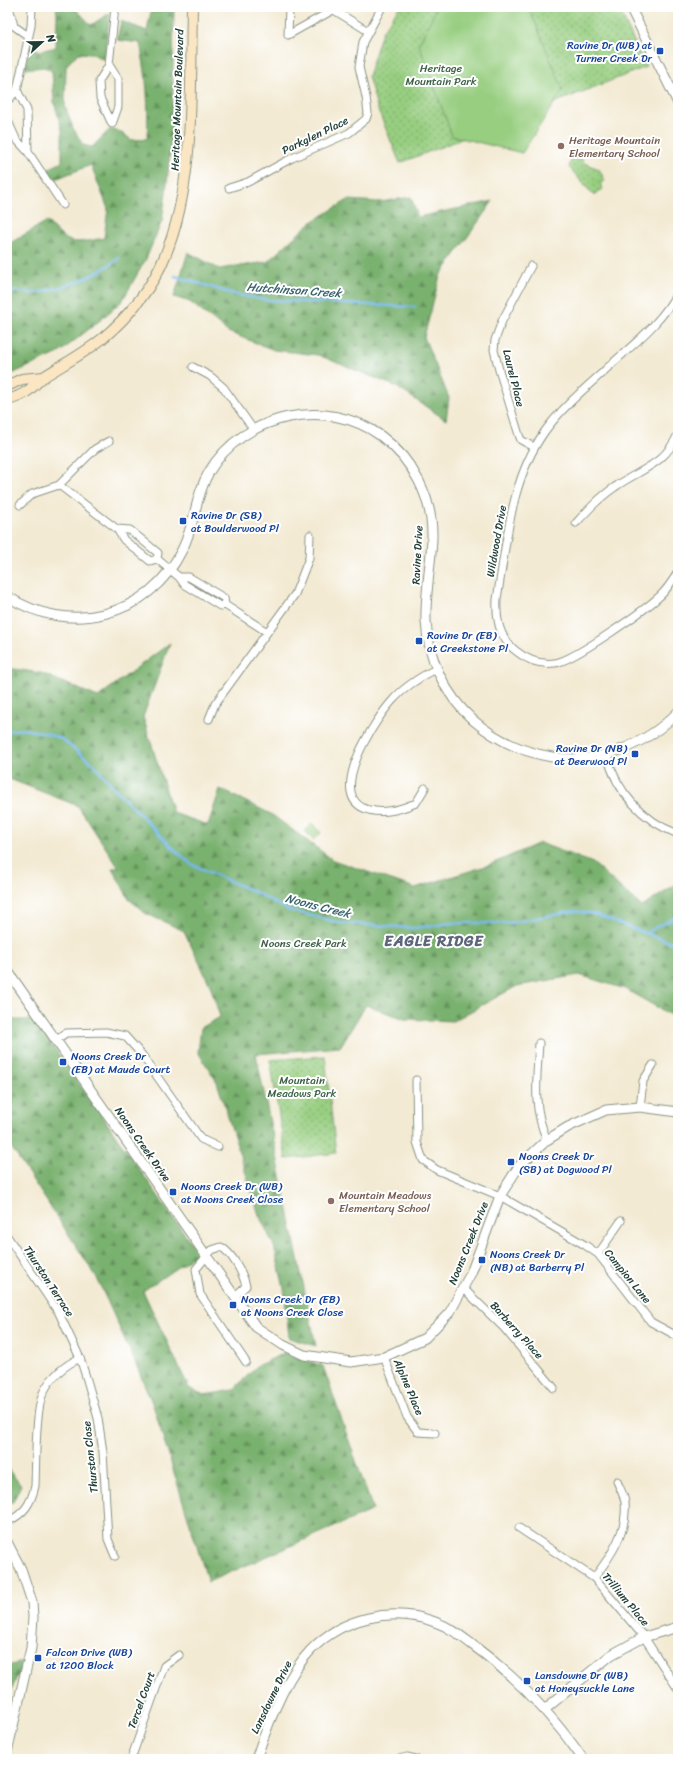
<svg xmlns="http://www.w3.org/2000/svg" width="685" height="1766" font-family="Sriracha,sans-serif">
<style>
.forest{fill:url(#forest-firs);stroke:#4c7751}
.park{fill:url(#park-dots);stroke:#5b865a}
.pitch{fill:#97ce80;stroke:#5b865a}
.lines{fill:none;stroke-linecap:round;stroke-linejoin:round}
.stream{stroke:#77baed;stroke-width:2.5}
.minor-casing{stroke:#899484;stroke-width:9}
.tertiary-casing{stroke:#899484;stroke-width:11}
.secondary-casing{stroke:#899484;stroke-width:12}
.minor{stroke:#fff;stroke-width:7}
.tertiary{stroke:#fff;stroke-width:9}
.secondary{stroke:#fbe6c3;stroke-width:10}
.transit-dot{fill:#1a4fb4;stroke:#fff;stroke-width:1.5}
.education-dot{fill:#8d6e63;stroke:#fff;stroke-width:1.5}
.labels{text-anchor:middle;stroke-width:4;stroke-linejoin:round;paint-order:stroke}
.transit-label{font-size:11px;fill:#164399;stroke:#fff;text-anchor:start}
.park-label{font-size:11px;fill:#3d6147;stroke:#fff}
.street-label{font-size:11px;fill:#1f3d34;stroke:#fff}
.education-label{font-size:11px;fill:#785e54;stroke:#fff;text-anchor:start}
.water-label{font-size:12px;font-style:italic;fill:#39626c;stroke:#fff}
.district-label{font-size:15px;font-weight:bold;letter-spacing:1px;fill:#5d667a;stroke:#fff}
</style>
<defs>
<pattern id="forest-firs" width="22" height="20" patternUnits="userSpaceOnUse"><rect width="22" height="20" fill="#79b16e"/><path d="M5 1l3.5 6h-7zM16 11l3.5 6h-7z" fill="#63915b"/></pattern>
<pattern id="park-dots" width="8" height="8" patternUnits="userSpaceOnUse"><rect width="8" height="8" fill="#97ce80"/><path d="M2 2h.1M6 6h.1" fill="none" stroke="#7ba86a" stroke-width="1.8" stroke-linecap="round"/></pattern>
</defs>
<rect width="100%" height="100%" fill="#fff"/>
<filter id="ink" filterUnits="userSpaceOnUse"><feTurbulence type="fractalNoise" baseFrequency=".025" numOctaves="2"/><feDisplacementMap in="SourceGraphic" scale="8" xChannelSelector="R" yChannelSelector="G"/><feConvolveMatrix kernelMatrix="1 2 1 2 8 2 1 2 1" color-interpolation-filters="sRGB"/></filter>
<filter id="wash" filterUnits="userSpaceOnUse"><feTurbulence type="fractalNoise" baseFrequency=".012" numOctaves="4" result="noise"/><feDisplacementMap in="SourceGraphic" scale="16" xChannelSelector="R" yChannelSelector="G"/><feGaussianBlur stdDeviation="0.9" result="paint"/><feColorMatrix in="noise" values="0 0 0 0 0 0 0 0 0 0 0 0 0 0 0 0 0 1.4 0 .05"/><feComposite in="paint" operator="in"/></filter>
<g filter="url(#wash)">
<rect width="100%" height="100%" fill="#f3ead3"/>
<path class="forest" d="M56,7H74L91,25L110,13L104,60L93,54L78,53L66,66L65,106L73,128L83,145L92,147L109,130H117L132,140L147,139C149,106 147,76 140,43L117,40L121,21L147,31L152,7H174L172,134L166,192L162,221L146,259L122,301L98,322L59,353L7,376V245L47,221C69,246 72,244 104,238L108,209L91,165L53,180L46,170L62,162V130L54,102L52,71L44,67L25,69L29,45L40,51L56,47L57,15Z
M411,197L418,217L493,201L440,276L424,337L449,398L446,420L395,386L318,355L274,350L228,332L190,302L174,297L188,252L219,269L267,262L310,223L348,200L381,202Z
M170,643L143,717L173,813L208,825L220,789L271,814L333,860L415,888L489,865L540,843L593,863L642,907L678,883V1019L625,989L579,975L517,986L453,1021L404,1019L366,1005L340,1047L256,1054L316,1346L289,1338L284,1288L274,1246L259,1215L217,1082L198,1052L201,1028L220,1017L210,985L184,931L145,913L129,899L112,868H119L78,806L7,778V668L41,673L98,697Z
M7,1020H35L198,1253L143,1291L189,1388L204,1395L233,1390L257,1366L284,1353L323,1366L373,1510L208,1582L153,1405L134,1360L96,1276L7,1141Z
M7,1468L21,1485L13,1502L7,1503Z
M23,1662L8,1699H7V1666Z"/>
<path class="park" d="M399,7H618L646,67L400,163L378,110L368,76L382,32Z
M580,156L584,163L599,169L605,181L600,183L603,189L593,195L569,167L571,160Z
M325,1056L336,1153L286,1159L270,1060Z"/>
<path class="pitch" d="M437,7H524L530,10L563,90L522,153L452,136L419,44Z
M312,823L321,833L313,840L305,830Z"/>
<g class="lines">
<path class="stream" d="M175,276L237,295L267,300L415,307
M7,291C16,290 26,294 35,293C66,288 95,277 119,258
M7,731L23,729L45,733L62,739L93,764L120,794L176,851L191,864L257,893L288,910L341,923L414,928L453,923H510L574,911L594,914L678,945
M645,933L678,916"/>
</g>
</g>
<g filter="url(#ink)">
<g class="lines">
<defs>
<path id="minor" d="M9,7L14,26L28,36
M289,7L288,35L333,10
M329,7L368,31
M109,65L118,79V107L112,124L100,98L99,81Z
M109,65L115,7
M17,90L31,26L32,7
M7,102L17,90L27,110L28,152
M7,119L16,139L28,152L63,205
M229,188L248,182L292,158L349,133L366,119L368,113L366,97L359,67L363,42L382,7
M531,266L502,321L495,340L494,350L499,370L519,435L521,440L534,447
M678,291C662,324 627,349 602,373C582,391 561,409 545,431C510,480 507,542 497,599C496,619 499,638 516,651C527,660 540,665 555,663C573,661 648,608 662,594C668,588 673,580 678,572
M193,367L210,376L224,388L253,429
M59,485L117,529L124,540L150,561L157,559
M20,505L32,494L59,485L95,449L109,441
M576,523C588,510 600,497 615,487C640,469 664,466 678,434
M117,529L130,530L158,553L157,559
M157,559L179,577L184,584L220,606L225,605L267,632
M179,577H189L224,598L225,605
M209,719L215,704L295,594L309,558L310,535
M607,754C615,791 643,821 678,834
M425,788L416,803C401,809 386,814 369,810C323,798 375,720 392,701C404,687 420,677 436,669
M56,1040L66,1033L106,1032L125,1036L142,1055L201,1139L218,1147
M539,1043C537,1078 532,1107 547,1140
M416,1080L417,1142L423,1160L437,1170L500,1196L585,1245L598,1254L651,1322L675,1335
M640,1107L643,1081L653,1065
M7,1236L59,1313L80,1358L87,1380L98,1418L103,1452L108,1539L115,1556
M598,1254L621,1221
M463,1288L504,1328L554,1388
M234,1297L246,1286C243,1273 232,1253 221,1247L212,1250L196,1269L200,1294L246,1362
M384,1357L407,1417L418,1432L435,1433
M7,1522C24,1514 31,1504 35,1486C36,1465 35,1408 44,1391C52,1376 65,1365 80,1358
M519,1528L594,1578L644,1637L678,1689
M594,1578C611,1556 628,1531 625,1502C624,1495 619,1487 617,1481
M131,1759L164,1666L179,1655
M399,1759L407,1757L416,1759"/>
<path id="tertiary" d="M630,7L678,103
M7,596C69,637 149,617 182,550C195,525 195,496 209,472C243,414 327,396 381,436C413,460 433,498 432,538C431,566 425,593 426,621C428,659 445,695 473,720C496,740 522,752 552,757C598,765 646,745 678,712
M7,970L256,1327L283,1345L304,1355L351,1362L384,1357L425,1338L450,1312L471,1273L500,1196L519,1166L547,1140L568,1127L606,1110L640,1107L678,1112
M7,1542L21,1569L32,1602L33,1617L31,1648L7,1752
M544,1710L611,1655L644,1637L678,1627
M256,1759C267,1726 286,1676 310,1651C341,1618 392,1606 435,1622C450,1627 462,1637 474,1646C516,1677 553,1716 583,1759"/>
<path id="secondary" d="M7,386L22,379L44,377
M7,401C13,398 21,396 26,392C33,388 38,380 45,376C64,364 85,353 103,338C128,317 153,287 165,256C196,181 190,87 192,7"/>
</defs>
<use href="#minor" class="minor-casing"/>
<use href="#tertiary" class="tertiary-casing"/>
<use href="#secondary" class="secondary-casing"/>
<use href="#minor" class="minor"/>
<use href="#tertiary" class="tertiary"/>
<use href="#secondary" class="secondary"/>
</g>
</g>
<g class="transit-dot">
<rect x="656" y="47" width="8" height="8" rx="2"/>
<rect x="179" y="517" width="8" height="8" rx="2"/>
<rect x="415" y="637" width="8" height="8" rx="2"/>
<rect x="631" y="750" width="8" height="8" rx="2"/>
<rect x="59" y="1058" width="8" height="8" rx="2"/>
<rect x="507" y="1158" width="8" height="8" rx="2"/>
<rect x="169" y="1188" width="8" height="8" rx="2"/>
<rect x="478" y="1256" width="8" height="8" rx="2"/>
<rect x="229" y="1301" width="8" height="8" rx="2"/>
<rect x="34" y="1654" width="8" height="8" rx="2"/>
<rect x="523" y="1677" width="8" height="8" rx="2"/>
</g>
<g class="education-dot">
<circle cx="561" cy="146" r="4"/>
<circle cx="331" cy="1201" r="4"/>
</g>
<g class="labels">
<g class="transit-label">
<text x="652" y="49" text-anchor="end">Ravine Dr (WB) at<tspan x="652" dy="13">Turner Creek Dr</tspan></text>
<text x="191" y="519">Ravine Dr (SB)<tspan x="191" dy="13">at Boulderwood Pl</tspan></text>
<text x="427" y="639">Ravine Dr (EB)<tspan x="427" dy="13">at Creekstone Pl</tspan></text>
<text x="627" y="752" text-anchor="end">Ravine Dr (NB)<tspan x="627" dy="13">at Deerwood Pl</tspan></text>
<text x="71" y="1060">Noons Creek Dr<tspan x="71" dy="13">(EB) at Maude Court</tspan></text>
<text x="519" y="1160">Noons Creek Dr<tspan x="519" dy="13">(SB) at Dogwood Pl</tspan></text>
<text x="181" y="1190">Noons Creek Dr (WB)<tspan x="181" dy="13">at Noons Creek Close</tspan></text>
<text x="490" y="1258">Noons Creek Dr<tspan x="490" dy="13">(NB) at Barberry Pl</tspan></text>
<text x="241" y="1303">Noons Creek Dr (EB)<tspan x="241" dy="13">at Noons Creek Close</tspan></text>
<text x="46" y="1656">Falcon Drive (WB)<tspan x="46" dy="13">at 1200 Block</tspan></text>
<text x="535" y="1679">Lansdowne Dr (WB)<tspan x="535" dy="13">at Honeysuckle Lane</tspan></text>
</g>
<g class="park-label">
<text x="441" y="72">Heritage<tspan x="441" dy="13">Mountain Park</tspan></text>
<text x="304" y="947">Noons Creek Park</text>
<text x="302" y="1084">Mountain<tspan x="302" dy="13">Meadows Park</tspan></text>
</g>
<g class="street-label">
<text transform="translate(177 100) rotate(-88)" y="4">Heritage Mountain Boulevard</text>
<text transform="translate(315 135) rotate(-26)" y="4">Parkglen Place</text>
<text transform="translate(514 378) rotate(76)" y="4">Laurel Place</text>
<text transform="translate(496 541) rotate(-80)" y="4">Wildwood Drive</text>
<text transform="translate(417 555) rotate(-87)" y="4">Ravine Drive</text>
<text transform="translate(143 1144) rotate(55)" y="4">Noons Creek Drive</text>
<text transform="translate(468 1243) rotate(-68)" y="4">Noons Creek Drive</text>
<text transform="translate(628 1276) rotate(51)" y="4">Campion Lane</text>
<text transform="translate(49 1281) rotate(57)" y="4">Thurston Terrace</text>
<text transform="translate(517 1330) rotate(48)" y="4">Barberry Place</text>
<text transform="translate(409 1387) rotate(67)" y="4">Alpine Place</text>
<text transform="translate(90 1457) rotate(-96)" y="4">Thurston Close</text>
<text transform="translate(626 1599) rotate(50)" y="4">Trillium Place</text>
<text transform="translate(271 1697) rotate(-64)" y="4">Lansdowne Drive</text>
<text transform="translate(141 1700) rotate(-70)" y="4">Tercel Court</text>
</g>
<g class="education-label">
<text x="569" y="144">Heritage Mountain<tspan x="569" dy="13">Elementary School</tspan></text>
<text x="339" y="1199">Mountain Meadows<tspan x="339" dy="13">Elementary School</tspan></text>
</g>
<g class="water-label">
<text transform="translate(294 290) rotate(4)" y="4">Hutchinson Creek</text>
<text transform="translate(318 906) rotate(14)" y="4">Noons Creek</text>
</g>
<g class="district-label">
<text x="434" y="946">EAGLE RIDGE</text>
</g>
</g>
<rect width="685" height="1766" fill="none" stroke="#fff" stroke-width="24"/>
<g transform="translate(42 42) rotate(68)" stroke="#ffffff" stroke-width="3" paint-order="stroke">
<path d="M0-3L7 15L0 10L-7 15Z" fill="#1f3d34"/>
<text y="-6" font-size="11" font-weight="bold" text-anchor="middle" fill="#1f3d34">N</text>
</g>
</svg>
